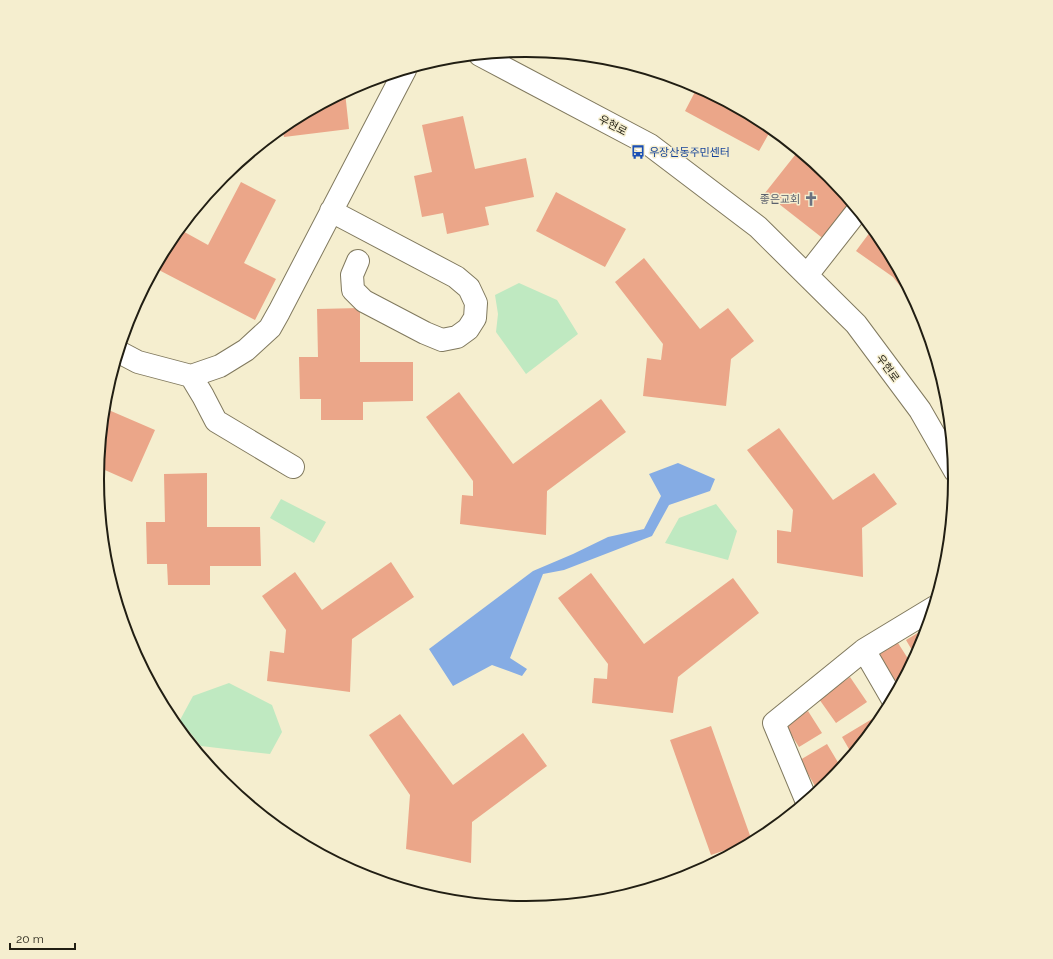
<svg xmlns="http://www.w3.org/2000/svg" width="1053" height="959" font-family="Raleway,'Noto Sans KR',sans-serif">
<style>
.green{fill:#bfe9c1}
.water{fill:#85ace4}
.building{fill:#eba689}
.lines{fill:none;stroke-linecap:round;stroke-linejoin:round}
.minor-casing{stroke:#80795e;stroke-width:24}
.minor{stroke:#fff;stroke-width:22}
.labels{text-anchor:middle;stroke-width:3;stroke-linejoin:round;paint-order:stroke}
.street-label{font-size:11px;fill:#211e13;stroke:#f5eecf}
.transit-label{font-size:11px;fill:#164399;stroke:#f5eecf;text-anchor:start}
.worship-label{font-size:11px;fill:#5b616d;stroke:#f5eecf;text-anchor:end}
.rim{fill:none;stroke:#211e13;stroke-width:2}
</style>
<rect width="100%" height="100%" fill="#f5eecf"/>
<path class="green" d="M519,283L557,300L578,334L526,374L496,332L498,314L495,295Z
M281,499L326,522L314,543L270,518Z
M716,504L737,531L728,560L665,543L679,518Z
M229,683L272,705L282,732L270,754L201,746L180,720L193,696Z"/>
<path class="water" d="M678,463L715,479L710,491L669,505L652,536L564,570L543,574L510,658L527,669L522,676L492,665L453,686L429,649L533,571L573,554L608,537L644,529L661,496L649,474Z"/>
<path class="building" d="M698,86L765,123L772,128L759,151L685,111Z
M345,92L349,129L284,137L282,127L288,122Z
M463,116L475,169L526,158L534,197L485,207L489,225L447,234L443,213L422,217L414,176L432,172L422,125Z
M799,150L830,176L854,204L825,240L765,193Z
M241,182L276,200L244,263L276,279L255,320L155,268L170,241L179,229L208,245Z
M556,192L626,229L605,267L536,231Z
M873,228L884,241L919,310L893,277L856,251Z
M644,258L700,329L728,308L754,341L731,359L726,406L643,396L647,358L661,360L663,344L615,282Z
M360,308V362H413V401L363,402V420H321V399H300L299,357H318L317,309Z
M459,392L513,464L601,399L626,432L547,491L546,535L460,524L462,495L473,496V481L426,417Z
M104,408L155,430L132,482L98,467Z
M779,428L833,500L874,473L897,504L862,528L863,577L777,563V530L791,532L793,510L747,450Z
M207,473V527H260L261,566H210V585H168L167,564H147L146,522H165L164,474Z
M391,562L414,597L352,639L350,692L267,681L270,651L284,653L286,630L262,596L295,572L322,610Z
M591,573L644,644L733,578L759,613L678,677L673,713L592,703L594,678L607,679L608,664L558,598Z
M926,628L927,631L923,644L916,657L906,640Z
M898,643L912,665L908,672L894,681L878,655Z
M850,677L867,702L836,723L819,699Z
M808,711L822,733L799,747L785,725Z
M400,714L453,785L523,733L547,766L472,822L471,863L406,849L410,795L369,735Z
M877,716L880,722L853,756L842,737Z
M711,726L752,841L711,855L670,740Z
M827,744L842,769L830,783L819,793L800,760Z
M668,878L671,882L642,891L641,890Z"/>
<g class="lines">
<defs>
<path id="minor" d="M480,55L650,145L758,227L856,324L920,410L955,471
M331,211L456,277L469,288L476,303L475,318L468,329L457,337L442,340L425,333L364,301L353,290L352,275L358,261
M807,275L858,210
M119,352L138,362L191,376L220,366L246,350L270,328L279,312L405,70
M191,376L203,396L216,421L293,467
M893,700L864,650L935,607
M807,802L774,723L864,650"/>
</defs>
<use href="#minor" class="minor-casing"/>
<use href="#minor" class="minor"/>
</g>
<defs>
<symbol id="bus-bare" viewBox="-9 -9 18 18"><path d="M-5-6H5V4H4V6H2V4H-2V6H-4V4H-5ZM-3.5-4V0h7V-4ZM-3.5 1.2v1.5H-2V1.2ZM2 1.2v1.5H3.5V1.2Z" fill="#1a4fb4" stroke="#f5eecf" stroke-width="2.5" paint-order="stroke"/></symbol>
<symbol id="church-bare" viewBox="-9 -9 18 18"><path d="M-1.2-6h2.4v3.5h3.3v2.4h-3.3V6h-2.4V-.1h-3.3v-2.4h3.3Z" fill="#6b7280" stroke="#f5eecf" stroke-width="2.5" paint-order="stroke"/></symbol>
</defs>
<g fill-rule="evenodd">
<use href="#bus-bare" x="628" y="142" width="20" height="20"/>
<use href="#church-bare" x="801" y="189" width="20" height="20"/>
</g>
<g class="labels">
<g class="street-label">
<text transform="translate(613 125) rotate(28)" y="4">우현로</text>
<text transform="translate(888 368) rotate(54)" y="4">우현로</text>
</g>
<g class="transit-label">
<text x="649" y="156">우장산동주민센터</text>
</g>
<g class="worship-label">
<text x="800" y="203">좋은교회</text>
</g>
</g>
<path d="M0 0H1053V959H0ZM104 479a422 422 0 1 1 844 0a422 422 0 1 1-844 0Z" fill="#f5eecf" fill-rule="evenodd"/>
<path class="rim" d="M104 479a422 422 0 1 1 844 0a422 422 0 1 1-844 0Z"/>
<path d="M10 943v6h65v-6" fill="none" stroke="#211e13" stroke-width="2"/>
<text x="16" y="943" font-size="12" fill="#211e13" stroke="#f5eecf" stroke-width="3" paint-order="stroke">20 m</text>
</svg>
